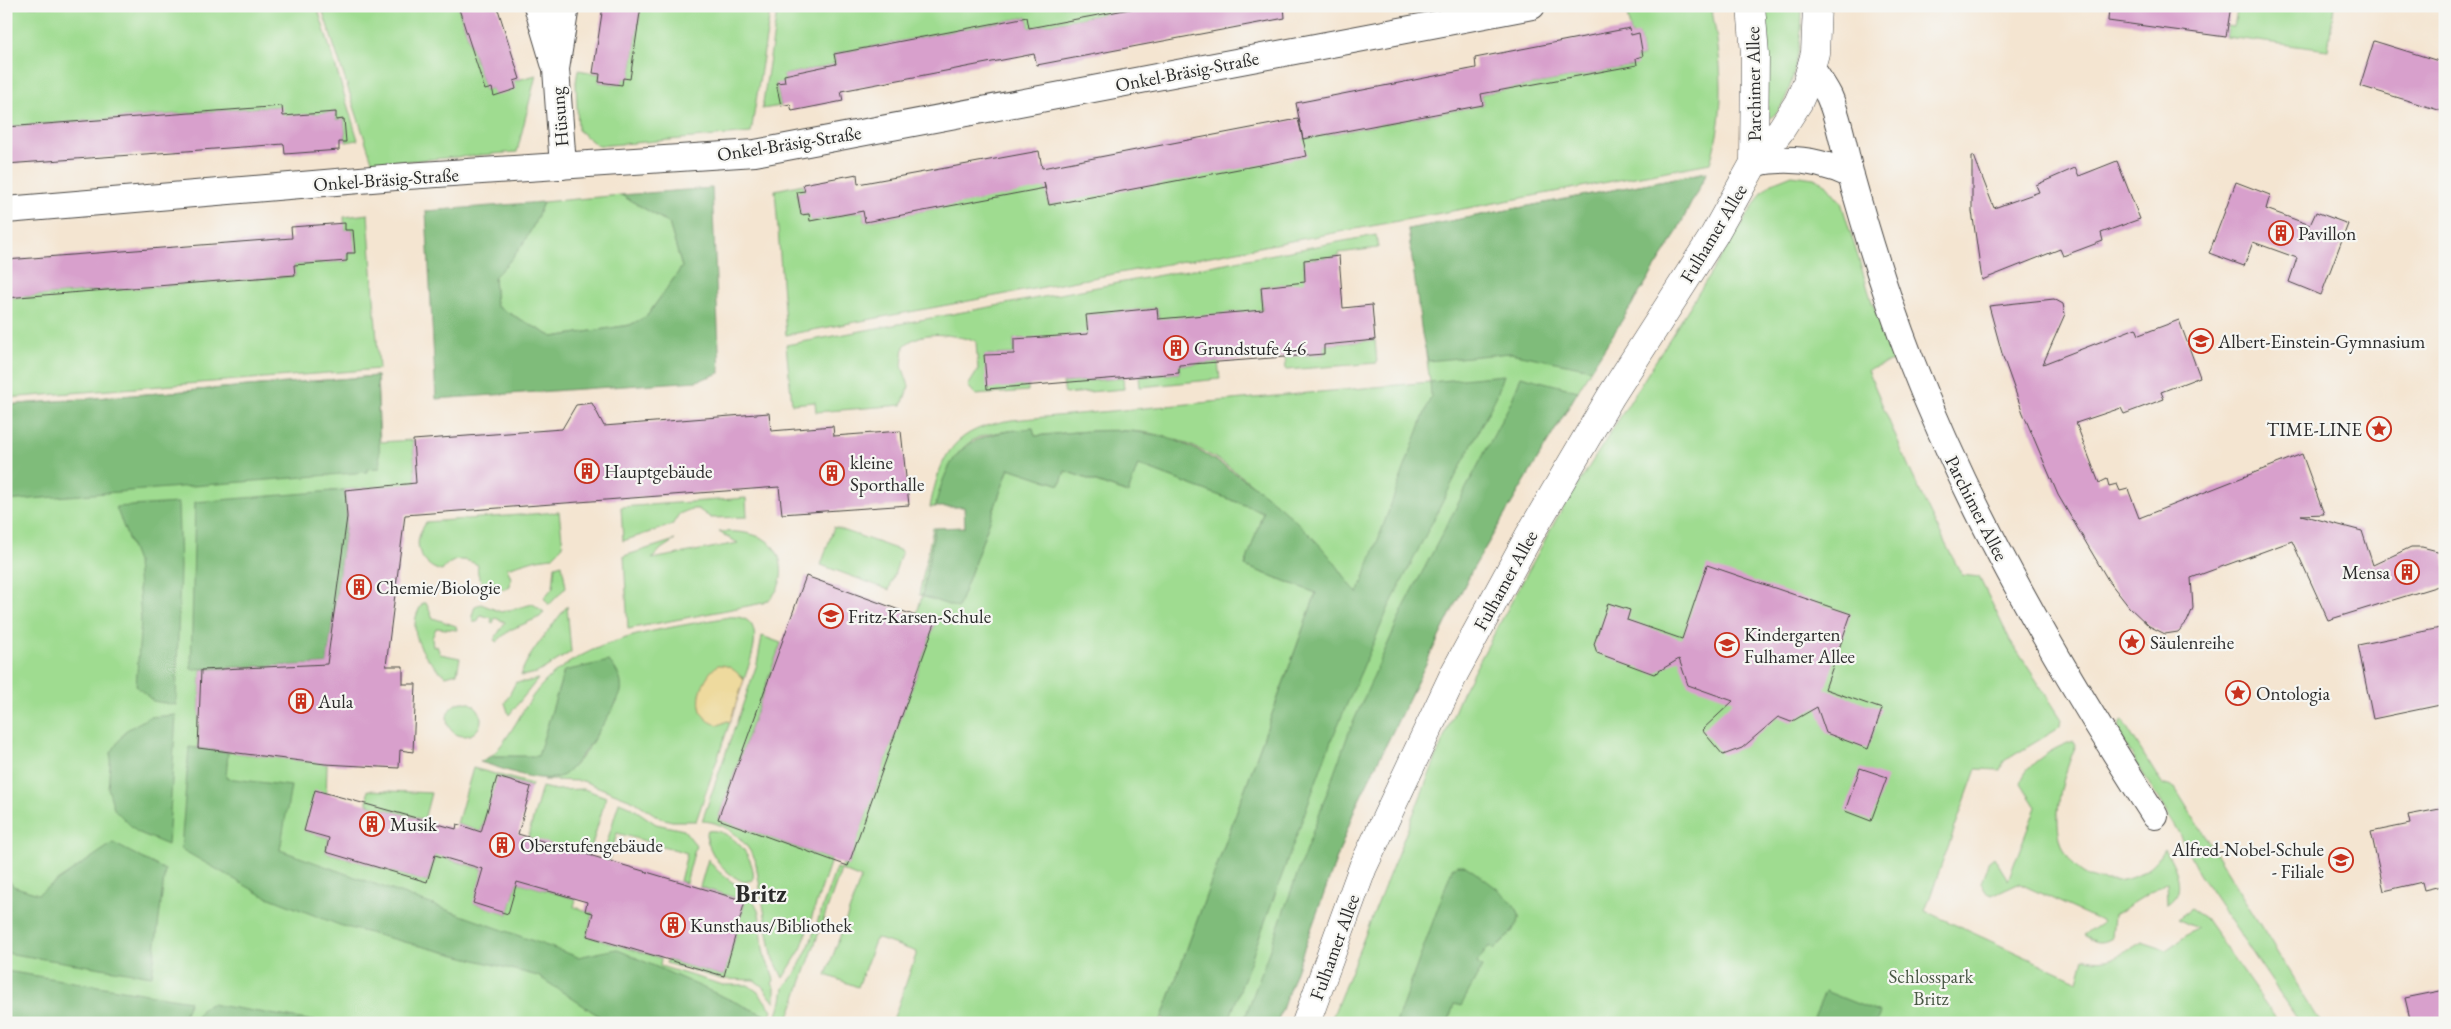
<svg xmlns="http://www.w3.org/2000/svg" width="2451" height="1029" font-family="'EB Garamond',serif">
<style>
.green{fill:#9fdc90;stroke:#65845e}
.forest{fill:#7fbc7a;stroke:#557452}
.sand{fill:#eeda9e;stroke:#8c8264}
.building{fill:#d8a0cc}
.lines{fill:none;stroke-linecap:round;stroke-linejoin:round}
.minor-casing{stroke:#494744;stroke-width:28}
.tertiary-casing{stroke:#494744;stroke-width:29}
.minor{stroke:#fff;stroke-width:26}
.tertiary{stroke:#fff;stroke-width:28}
.labels{text-anchor:middle;stroke-width:4.5;stroke-linejoin:round;paint-order:stroke}
.street-label{font-size:19px;fill:#2b2b2b;stroke:#f6f6f2}
.poi-label{font-size:19px;fill:#2b2b2b;stroke:#f6f6f2;text-anchor:start}
.park-label{font-size:19px;fill:#485744;stroke:#f6f6f2}
.district-label{font-size:24px;font-weight:bold;fill:#2b2b2b;stroke:#f6f6f2}
</style>
<rect width="100%" height="100%" fill="#f6f6f2"/>
<filter id="ink" filterUnits="userSpaceOnUse"><feTurbulence type="fractalNoise" baseFrequency=".02" numOctaves="2"/><feDisplacementMap in="SourceGraphic" scale="10" xChannelSelector="R" yChannelSelector="G"/><feConvolveMatrix kernelMatrix="1 2 1 2 8 2 1 2 1" color-interpolation-filters="sRGB"/></filter>
<filter id="wash" filterUnits="userSpaceOnUse"><feTurbulence type="fractalNoise" baseFrequency=".0096" numOctaves="4" result="noise"/><feDisplacementMap in="SourceGraphic" scale="20" xChannelSelector="R" yChannelSelector="G"/><feGaussianBlur stdDeviation="1.12" result="paint"/><feColorMatrix in="noise" values="0 0 0 0 0 0 0 0 0 0 0 0 0 0 0 0 0 1.4 0 .05"/><feComposite in="paint" operator="in"/></filter>
<g filter="url(#wash)">
<rect width="100%" height="100%" fill="#f4e5d1"/>
<path class="green" d="M6,6H317L358,140L346,142L344,119L336,120V112L283,117L281,106L6,127Z
M321,6H458L485,90L492,88L494,95L514,81L536,75L517,152L373,164Z
M641,6H771L751,133L598,146L578,130L576,82L578,70L600,74L599,82L621,85L623,78H630Z
M778,6H1145L1029,28L1027,17L834,54L836,64L784,75L785,82L776,84L781,106L762,109Z
M1664,6H1711C1722,62 1727,108 1710,163L786,335L775,190L803,184L805,191L797,193L801,215L809,214L811,221L863,211L865,222L1045,187L1049,205L1303,139L1483,105L1481,94L1636,65V58L1643,56L1639,34L1631,35L1627,13Z
M1763,6H1802C1803,31 1794,105 1770,118L1768,117Z
M2261,6H2334L2328,50L2226,37L2228,26L2234,27L2237,10L2260,13Z
M1707,172L1671,243L1591,369L1471,572L1355,808L1277,1023H1199L1358,595C1302,535 1243,454 1159,435C1118,426 1076,432 1034,436L1033,428C1016,431 995,431 979,437C952,449 942,481 935,507H930C941,452 954,429 1012,420L1430,382L1408,229Z
M1792,175L1814,178L1826,184L1841,202L1872,302L1895,360L1868,370C1897,441 1925,508 1962,575L1979,577L2010,640L2061,718L2060,726L2056,730L2004,761L2000,770L1976,769L1925,911L2078,981L2084,958C2109,966 2121,954 2142,942L2166,950L2197,928L2177,919L2191,909L2205,918L2279,1023H1330L1461,695L1558,516L1762,192L1772,183Z
M621,195L669,223L682,267L647,316L630,325L553,337L496,306L494,277C519,253 531,235 543,202Z
M368,214L379,369L6,398V298L295,276L294,265L347,261V253H354L353,230H345L344,217Z
M1376,235L1378,248L1339,253V256L1304,260L1306,297L1293,284L1261,287L1263,313L1238,312L1159,322L1157,308L1087,315L1088,336L1014,339V354L984,355L1028,385V391L976,395L968,386L978,370L976,341C951,335 924,328 904,346L902,366L909,386L902,405L816,412L815,402L792,404L786,345Z
M1375,340L1377,363L1286,370L1285,356L1324,354V345Z
M1218,362L1220,379L1140,387L1139,377L1179,373V365Z
M377,376L380,442L413,440L416,484L330,491L232,668L201,670L198,748L327,764L326,800L305,831L329,838L326,852L427,882L437,848L447,859L483,869L474,903L508,914L517,882L576,899L574,907L593,913L587,936L661,958L660,966L723,985H748L758,992L772,1010L769,1017L775,1020L782,1001L784,987L795,974L809,946L836,868L841,869L842,864L848,865L935,623L916,616L922,596L919,595L933,528H935L922,596L958,608L1009,468L1060,485L1065,471L1127,493L1138,465L1264,512L1245,566L1316,593L1160,1023H1119L1102,1017L1100,1023H892L917,952L876,938L858,987L826,975L861,878L841,870L787,1023H6V405Z
M1123,378L1124,389L1065,394L1063,383Z
M746,498L747,517L711,518L698,509H691L679,514L672,525L623,541L621,507Z
M559,512L563,546L552,557L537,559L507,568L511,578L510,586C495,596 474,583 478,565C464,558 452,557 442,571C427,568 415,553 419,537C420,531 424,527 426,522Z
M834,527L902,551L889,590L821,565Z
M719,532C733,531 751,532 764,539C788,553 787,592 763,603L628,629L624,556L675,540L661,549L652,559L738,543Z
M562,564L566,587L549,605L544,598L553,587L555,566Z
M423,603H426L433,618L456,626L457,630L436,628L432,638L433,647L437,646L440,654L460,658L457,673L446,676C424,660 403,629 423,603Z
M481,604L501,612L533,604L544,612L540,617L510,630L496,642L494,640L505,622L495,618L493,623L491,622L492,618L481,615L477,622H473L472,616L475,606Z
M567,606L571,652L537,673L521,676C522,661 557,620 567,606Z
M729,617C770,614 751,658 744,680L741,676L727,721L730,722L696,821H672L660,818L634,801L583,781L543,780C583,777 596,728 618,701L564,671L538,757L491,756C509,741 522,708 539,688C585,636 666,629 729,617Z
M762,636L781,643L718,819L831,860L801,949L783,978L772,955L755,859C744,839 726,822 702,821L757,664Z
M538,679L509,715L505,703L516,682H525Z
M447 719a17 17 0 1 1 34 0a17 17 0 1 1-34 0Z
M2123,721L2162,784L2175,788L2321,1023H2300L2199,874L2177,830L2118,732L2120,723Z
M2074,741L2076,745C2064,773 2052,811 2061,842C2077,894 2140,892 2165,849C2174,864 2189,892 2168,904L2167,882L2114,915L2112,938C2101,945 2094,942 2084,935L2103,922L2018,883L1992,895L1986,892L1981,883L1988,862L1994,857L2008,880L2036,807L2021,784C2023,765 2056,746 2074,741Z
M473,768L532,784L531,787L498,777L481,832L457,824Z
M542,787L555,790L584,789L606,797L579,889L528,837Z
M368,790L431,793L424,820L367,804Z
M619,802L631,807L656,824L684,830L696,845L686,883L680,881L687,853L617,833L599,895L592,893Z
M708,831C731,827 757,859 753,880L744,882C725,874 709,855 706,834Z
M708,859C721,879 739,883 751,898C764,912 760,937 764,954C767,963 772,971 774,980L772,984L775,987V1003L762,986L754,980L721,979L666,963L667,960L724,976L745,901L700,887Z"/>
<path class="forest" d="M1707,172L1671,243L1591,369L1510,353L1428,361L1422,334L1408,229Z
M712,188L720,373L697,381L436,399L426,211L543,202C531,235 519,253 494,277L496,306L553,337L630,325L647,316L682,267L669,223L621,195Z
M1504,375L1496,397L1389,607L1331,741L1228,1023H1168L1162,1017L1316,593L1245,566L1263,512L1138,465L1128,493L1065,471L1060,485L1009,468L958,608L922,596L935,528L965,527L964,507H935C951,443 970,435 1033,428L1035,436C1076,432 1119,426 1160,436C1182,441 1202,452 1221,464C1263,490 1299,520 1331,558C1340,569 1348,583 1358,594L1431,396L1430,382Z
M377,376L380,468L367,469V472L6,501V405Z
M1521,376L1578,391L1471,572L1355,808L1277,1023H1243L1349,732L1404,607L1511,402Z
M345,490L347,517L327,664L191,669L195,502Z
M178,503L180,567L176,705L153,701L136,686L141,620L137,562L116,507Z
M609,661C617,670 623,680 621,692C618,704 573,773 562,776C536,784 506,769 480,762L491,756H538L564,671Z
M176,715L168,845L137,832L114,809L108,788L111,753L125,731L149,717Z
M189,747L228,752L226,778L291,786L280,850L578,957L616,949L769,1017L766,1023H604L599,1016L538,976L342,926L262,895L181,849Z
M113,843L165,870L152,976L6,953V876L13,886L38,894Z
M1458,865H1464C1477,874 1523,903 1519,919C1517,930 1502,941 1494,950L1489,946L1477,963L1482,967L1461,1006L1454,1004L1449,1021L1453,1023H1396L1452,869Z
M6,971L190,1001L181,1023H6Z
M1825,991L1880,1013L1876,1023H1812Z
M211,1004L325,1023H194L202,1008Z"/>
<path class="sand" d="M718,665C729,664 737,672 744,680L730,722L727,721L719,725C688,719 699,678 718,665Z"/>
<g id="blocks">
<path class="building" d="M458,6H497L520,79L514,81L516,89L494,96L492,88L485,90Z
M603,6H641L630,79L623,78L622,85L599,82L600,74L593,73Z
M1146,6H1284L1285,18L1037,65L1034,54L841,91L843,101L792,111L790,104L781,106L776,83L785,82L784,75L836,64L834,54L1027,17L1029,28Z
M2109,6H2231L2226,37L2108,21Z
M1630,28L1631,35L1639,33L1643,56L1636,58L1637,65L1481,94L1483,105L1303,139L1296,103L1476,68L1475,58Z
M2374,41L2445,63V112L2360,86Z
M282,106L283,116L336,112V120L344,119L346,142H339V150L285,154L284,144L6,164V127Z
M1298,119L1307,156L1049,205L1044,182L1045,188L865,222L863,211L810,221L809,214L801,215L797,192L805,191L803,184L857,174L858,184L1039,151L1042,168Z
M1972,156H1974L1994,208L2039,192L2036,185L2075,168L2079,176L2117,161L2140,219L2101,233L2103,241L2063,256L2060,249L1982,280L1972,211Z
M2236,182L2270,195L2266,209L2310,225L2316,212L2348,224L2321,295L2289,282L2297,258L2253,242L2244,266L2209,253Z
M345,223V230H353L355,253H347V261L294,265L295,275L6,298V260L292,238L291,227Z
M1339,256L1343,308L1372,305L1375,340L1324,345V354L1179,365V373L987,389L984,355L1014,354V339L1088,334L1086,315L1157,308L1158,319L1263,310L1261,287L1305,282L1304,260Z
M2054,299L2063,304L2065,314L2043,364L2136,328L2139,335L2179,320L2200,377L2161,392L2164,399L2124,414L2121,408L2076,423L2099,483L2107,479L2109,486L2117,484L2120,491L2128,489L2139,518L2302,454L2324,514L2301,515L2362,531L2373,565L2411,547H2422L2445,553V584L2328,620L2292,541L2191,578L2193,608L2187,622L2178,632L2165,634L2149,626L2129,607L2108,580L2058,495L2023,413L2003,357L1989,306Z
M592,403L604,426L769,413L771,431L833,426L834,436L901,431L909,505L782,514L779,487L405,515L386,666H403V684H416L413,752L400,750L399,768L325,764L198,748L201,670L327,664L347,517L345,490L416,483L413,440L562,429L576,405Z
M1707,565L1851,614L1825,689L1882,709L1868,749L1826,733L1817,707L1791,722L1778,717L1742,748L1723,755L1702,730L1733,701L1688,685L1679,659L1654,674L1597,653L1594,644L1608,603L1630,610L1627,620L1682,639Z
M806,576L935,623L848,866L718,819Z
M2445,627V704L2373,719L2358,645Z
M1860,768L1887,777L1871,821L1845,811Z
M497,777L531,787L518,834L745,901L724,976L587,936L593,913L585,911L587,902L517,882L508,914L473,903L483,869L435,855L427,882L326,852L329,838L304,831L315,790L456,829L457,824L481,832Z
M2445,808V885L2424,890L2422,882L2384,891L2371,832L2410,824L2408,815Z
M2445,990V1023H2411L2405,998Z"/>
</g>
</g>
<g filter="url(#ink)">
<use href="#blocks" fill-opacity="0" stroke="#494744" stroke-width="1"/>
<g class="lines">
<defs>
<path id="minor" d="M537,6L554,63
M1811,67C1817,77 1824,86 1829,96C1840,121 1844,149 1851,176C1868,237 1887,299 1910,358C1973,520 2061,670 2155,816
M1754,163C1788,156 1820,160 1851,175
M563,166L556,69L566,6
M6,210L407,176L755,153L1532,6"/>
<path id="tertiary" d="M1751,6L1755,54L1754,163
M1306,1023L1363,867L1455,672L1530,534L1611,396L1714,235L1754,163L1780,131L1798,103L1806,85L1815,53L1817,6"/>
</defs>
<use href="#minor" class="minor-casing"/>
<use href="#tertiary" class="tertiary-casing"/>
<use href="#minor" class="minor"/>
<use href="#tertiary" class="tertiary"/>
</g>
</g>
<defs>
<symbol id="building-ring" viewBox="-11 -11 22 22"><circle r="9.5" fill="#f6f6f2" stroke="#c8321e" stroke-width="1.5"/><path d="M-4-6H4V6H1V3H-1V6H-4ZM-2.5-4.3h1.7v1.8h-1.7ZM.8-4.3h1.7v1.8H.8ZM-2.5-1h1.7V.8h-1.7ZM.8-1h1.7V.8H.8Z" fill="#c8321e"/></symbol>
<symbol id="school-ring" viewBox="-11 -11 22 22"><circle r="9.5" fill="#f6f6f2" stroke="#c8321e" stroke-width="1.5"/><path d="M0-5L7-2L0 1L-7-2ZM-4 1L0 2.5L4 1V4Q0 6-4 4Z" fill="#c8321e"/></symbol>
<symbol id="sight-ring" viewBox="-11 -11 22 22"><circle r="9.5" fill="#f6f6f2" stroke="#c8321e" stroke-width="1.5"/><path d="M0-6L1.8-2.2L6-1.7L2.9 1.2L3.7 5.4L0 3.3L-3.7 5.4L-2.9 1.2L-6-1.7L-1.8-2.2Z" fill="#c8321e"/></symbol>
</defs>
<g fill-rule="evenodd">
<use href="#building-ring" x="2267" y="219" width="28" height="28"/>
<use href="#school-ring" x="2187" y="327" width="28" height="28"/>
<use href="#building-ring" x="1162" y="334" width="28" height="28"/>
<use href="#sight-ring" x="2365" y="415" width="28" height="28"/>
<use href="#building-ring" x="573" y="457" width="28" height="28"/>
<use href="#building-ring" x="818" y="459" width="28" height="28"/>
<use href="#building-ring" x="2393" y="558" width="28" height="28"/>
<use href="#building-ring" x="345" y="573" width="28" height="28"/>
<use href="#school-ring" x="817" y="602" width="28" height="28"/>
<use href="#sight-ring" x="2118" y="628" width="28" height="28"/>
<use href="#school-ring" x="1713" y="631" width="28" height="28"/>
<use href="#sight-ring" x="2224" y="679" width="28" height="28"/>
<use href="#building-ring" x="287" y="687" width="28" height="28"/>
<use href="#building-ring" x="358" y="810" width="28" height="28"/>
<use href="#building-ring" x="488" y="831" width="28" height="28"/>
<use href="#school-ring" x="2327" y="846" width="28" height="28"/>
<use href="#building-ring" x="659" y="911" width="28" height="28"/>
</g>
<g class="labels">
<g class="street-label">
<text transform="translate(1187 71) rotate(-11)" y="7">Onkel-Bräsig-Straße</text>
<text transform="translate(1753 84) rotate(-91)" y="7">Parchimer Allee</text>
<text transform="translate(559 117) rotate(-95)" y="7">Hüsung</text>
<text transform="translate(789 143) rotate(-9)" y="7">Onkel-Bräsig-Straße</text>
<text transform="translate(386 179) rotate(-4)" y="7">Onkel-Bräsig-Straße</text>
<text transform="translate(1713 233) rotate(-59)" y="7">Fulhamer Allee</text>
<text transform="translate(1977 508) rotate(63)" y="7">Parchimer Allee</text>
<text transform="translate(1505 580) rotate(-61)" y="7">Fulhamer Allee</text>
<text transform="translate(1334 947) rotate(-70)" y="7">Fulhamer Allee</text>
</g>
<g class="poi-label">
<text x="2298" y="240">Pavillon</text>
<text x="2218" y="348">Albert-Einstein-Gymnasium</text>
<text x="1194" y="355">Grundstufe 4-6</text>
<text x="2362" y="436" text-anchor="end">TIME-LINE</text>
<text x="850" y="469">kleine<tspan x="850" dy="22">Sporthalle</tspan></text>
<text x="604" y="478">Hauptgebäude</text>
<text x="2390" y="579" text-anchor="end">Mensa</text>
<text x="376" y="594">Chemie/Biologie</text>
<text x="848" y="623">Fritz-Karsen-Schule</text>
<text x="1744" y="641">Kindergarten<tspan x="1744" dy="22">Fulhamer Allee</tspan></text>
<text x="2150" y="649">Säulenreihe</text>
<text x="2256" y="700">Ontologia</text>
<text x="318" y="708">Aula</text>
<text x="390" y="831">Musik</text>
<text x="520" y="852">Oberstufengebäude</text>
<text x="2324" y="856" text-anchor="end">Alfred-Nobel-Schule<tspan x="2324" dy="22">- Filiale</tspan></text>
<text x="690" y="932">Kunsthaus/Bibliothek</text>
</g>
<g class="park-label">
<text x="1931" y="983">Schlosspark<tspan x="1931" dy="22">Britz</tspan></text>
</g>
<g class="district-label">
<text x="761" y="902">Britz</text>
</g>
</g>
<rect width="2451" height="1029" fill="none" stroke="#f6f6f2" stroke-width="25"/>
</svg>
